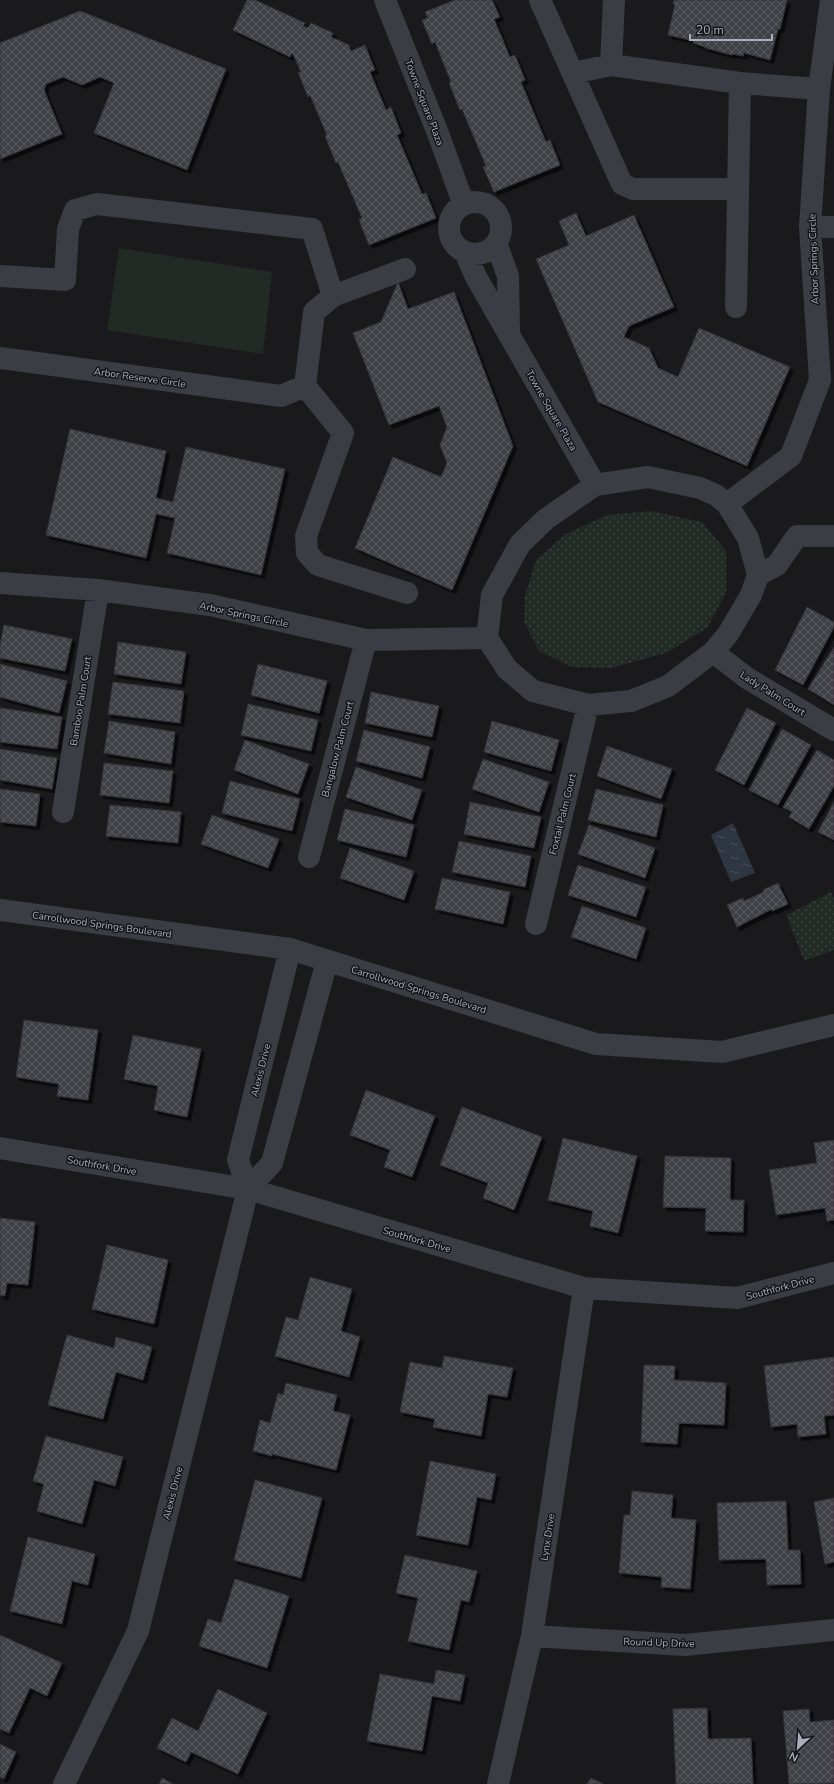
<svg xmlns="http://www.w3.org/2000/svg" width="834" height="1784" font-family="'Nunito Sans',sans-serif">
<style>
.park{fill:url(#park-dots)}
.garden{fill:#212b24}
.water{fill:url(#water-ripples)}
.building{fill:url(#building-cross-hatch);stroke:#343339;filter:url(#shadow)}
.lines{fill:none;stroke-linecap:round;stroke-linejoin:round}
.minor{stroke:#3c3c44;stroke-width:22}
.labels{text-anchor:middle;stroke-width:3;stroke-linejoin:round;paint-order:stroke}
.street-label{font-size:10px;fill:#abadbd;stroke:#151518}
</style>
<defs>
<pattern id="park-dots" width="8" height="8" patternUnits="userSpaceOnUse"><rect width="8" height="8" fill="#212b24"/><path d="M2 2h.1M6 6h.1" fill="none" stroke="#3f4742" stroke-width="1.8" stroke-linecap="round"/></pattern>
<pattern id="water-ripples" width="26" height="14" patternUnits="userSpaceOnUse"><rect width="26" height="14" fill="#2e3642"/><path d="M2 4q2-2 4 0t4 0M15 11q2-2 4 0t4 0" fill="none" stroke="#4a505b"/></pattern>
<pattern id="building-cross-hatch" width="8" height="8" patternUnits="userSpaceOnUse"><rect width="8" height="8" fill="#414147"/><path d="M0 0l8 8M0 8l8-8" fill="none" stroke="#5a5a60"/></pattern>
<filter id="shadow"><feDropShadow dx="3.5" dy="3.5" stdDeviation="0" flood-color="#0009"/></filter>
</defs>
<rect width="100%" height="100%" fill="#1a1a1d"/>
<path class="park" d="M651,511L702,522L726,551V593L707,628L666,653L611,668L572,667L539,651L524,621L525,595L536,560L566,534L607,515Z
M831,892L834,899V950L804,961L786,915Z"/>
<path class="garden" d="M119,248L272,272L263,354L107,330Z"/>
<path class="water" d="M733,823L755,873L731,882L711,835Z"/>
<path class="building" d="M247,0H255L305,23L303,26L308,28L311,23L333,33L331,37L349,45L351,51L365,45L375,70L370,72L386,110L391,107L401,133L397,135L422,194L426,193L436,218L369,245L359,220L362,218L338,162L336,163L325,136L327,135L310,95L308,97L298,72H301L293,54L292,53L290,57L233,30Z
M455,0H492L500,17L494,19L510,57L515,55L525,80L521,82L546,142L550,140L560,165L494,192L483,167L486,166L462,109L460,110L449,83L451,82L435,42L432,44L422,20L428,18L425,12Z
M674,0H787L780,29H778L770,60L744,53L743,56L733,54L732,55L705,48V47L693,43L694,41L668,35L675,4H673Z
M80,11L226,69L187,170L94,133L114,83L100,77L82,85L63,77L46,84L44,90L62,134L0,159V43Z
M576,213L586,236L634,215L674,307L629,326L624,337L649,348L658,368L678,377L699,328L790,367L747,466L598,402L536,259L569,245L559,221Z
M398,282L408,309L454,292L513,446L452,590L355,548L393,457L441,477L447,463L440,445L447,427L439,406L389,425L353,333L381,322Z
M70,429L166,451L156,498L173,502L186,447L285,469L261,575L167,553L175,518L156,514L146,558L46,535Z
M807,607L834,622V627L803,685L775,670Z
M4,625L72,639L65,671L0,658V645Z
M118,642L186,652L181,684L114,674Z
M834,647V705L808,689Z
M0,664L67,681L59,713L0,697Z
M258,664L327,681L319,713L251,695Z
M113,682L184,691L180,723L108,714Z
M371,692L439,706L432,737L365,723Z
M248,704L318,720L311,751L241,735Z
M0,708L62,717L57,749L0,742Z
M747,708L776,723L744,785L715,770Z
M109,721L175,732L171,764L104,753Z
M492,721L559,740L551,771L484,752Z
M782,729L811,745L778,805L749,790Z
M364,730L430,747L422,778L356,761Z
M245,740L309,764L298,794L234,770Z
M607,746L672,769L661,799L597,776Z
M0,749L57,758L52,789L0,780Z
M817,750L834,760V786L809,829L789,817L792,812L783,807Z
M483,759L549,782L539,812L472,789Z
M104,763L173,771L169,803L100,795Z
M356,767L422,790L412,820L346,797Z
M230,781L300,799L292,831L222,813Z
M0,789L40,794L36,826L0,822Z
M596,789L663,805L656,837L588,820Z
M470,802L541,817L534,848L464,834Z
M834,802V840L818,832Z
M110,805L181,812L178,843L106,836Z
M345,809L414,825L406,857L337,840Z
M212,815L279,839L268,868L201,844Z
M589,825L655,848L645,878L578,854Z
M459,841L531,856L525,887L452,872Z
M350,848L414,871L404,900L340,878Z
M578,865L646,887L636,917L568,895Z
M442,878L510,892L503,924L435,909Z
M778,883L788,904L772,911V909L737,927L727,905L743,898L744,901L764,892L763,890Z
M582,906L646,928L636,959L571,937Z
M24,1020L98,1030L88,1100L57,1096L59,1084L16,1077Z
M133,1035L201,1049L187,1117L154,1110L158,1086L124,1079Z
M366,1090L435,1116L412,1177L384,1167L390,1150L350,1135Z
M462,1107L542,1137L514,1210L483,1198L488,1183L440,1165Z
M563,1138L637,1156L618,1233L590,1226L593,1211L548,1200Z
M834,1140V1220L827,1221L825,1208L776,1215L769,1170L817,1163L814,1143Z
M665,1156L731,1158L730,1200H744L743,1232L705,1231L706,1208L663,1207Z
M0,1218L35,1222L28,1285L7,1283L5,1296L0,1295Z
M107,1245L168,1260L154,1324L92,1309Z
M310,1277L352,1289L341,1331L360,1337L349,1377L275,1356L286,1317L298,1320Z
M67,1335L114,1348L116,1337L152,1347L143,1380L116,1372L103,1419L48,1405Z
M444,1356L513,1368L507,1397L488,1394L481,1436L433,1427L435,1419L400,1412L410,1362L442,1368Z
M834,1357V1415L824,1416L826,1434L798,1437L797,1424L771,1427L764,1366Z
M644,1365L675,1366L674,1380L726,1383L724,1425L679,1423L677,1444L641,1442Z
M286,1383L337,1395L333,1411L350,1415L336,1470L272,1454V1456L253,1451L260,1420L270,1423L278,1393L283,1395Z
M46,1436L123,1457L115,1486L94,1480L82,1524L37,1511L44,1484L33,1481Z
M430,1461L496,1474L491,1500L477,1497L468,1545L416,1535Z
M255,1480L322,1498L301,1578L234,1560Z
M632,1491L673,1495L671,1518L696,1520L690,1589L661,1587L662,1577L619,1573L624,1515H630Z
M834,1498V1562L825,1564L814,1502Z
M786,1501L788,1550H800L801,1584L767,1585L766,1559L719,1560L717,1503Z
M28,1537L95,1554L88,1585L72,1581L62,1624L10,1611Z
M405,1555L477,1571L469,1602L461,1600L449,1650L408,1641L418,1598L396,1593Z
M235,1579L289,1596L267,1668L199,1646L208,1619L221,1623Z
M0,1635L62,1663L47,1696L30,1688L9,1733L0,1729Z
M436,1670L465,1675L460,1701L432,1696L422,1751L367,1741L380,1674L434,1684Z
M218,1689L267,1713L238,1774L191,1752L186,1762L157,1748L172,1718L198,1731Z
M707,1708L708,1739L751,1738L753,1784H676L673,1709Z
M809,1709L810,1722L834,1720V1783L789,1784L783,1711Z
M0,1744L16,1752L4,1779L0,1777Z
M162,1778L173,1784H159Z
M591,1778L603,1784H587Z"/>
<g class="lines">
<path class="minor" d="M385,0L439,136L464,205
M540,0L622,184L633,189H738
M614,0L611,65L740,83L819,89
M573,73L611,65
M449 228a26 26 0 1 1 52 0a26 26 0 1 1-52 0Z
M810,227H834
M496,243L508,276L509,332
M465,252L476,277L595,485
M0,276L65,280L68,229L75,210L97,204L312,229L333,296L314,312L305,386L281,396L0,358
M333,296L405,269
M736,307L740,83
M305,386L343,433L306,536L307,553L318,565L407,593
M648,477L700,488L716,495L727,504L748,538L758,575L751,595L728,634L713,652L668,686L631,701L588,705L533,691L507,669L487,638L492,595L520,544L546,519L595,485Z
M727,504L791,456L820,380L810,227L819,89L831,0
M758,575L777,565L797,536H834
M0,583L98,590L210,605L366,640L487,638
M713,652L747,678L834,730
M63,812L98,590
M309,857L366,640
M0,910L290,949L596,1044L722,1052L834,1025
M536,924L588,705
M0,1148L248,1189L584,1288L737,1298L834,1273
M248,1189L238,1160L290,949
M532,1636L685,1645L834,1630
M64,1784L138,1631L248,1189L272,1163L327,961
M498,1784L532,1636L584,1288"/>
</g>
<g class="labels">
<g class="street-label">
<text transform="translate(425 102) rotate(69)" y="4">Towne Square Plaza</text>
<text transform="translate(813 259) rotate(-92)" y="4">Arbor Springs Circle</text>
<text transform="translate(140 377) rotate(8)" y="4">Arbor Reserve Circle</text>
<text transform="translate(552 410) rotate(60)" y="4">Towne Square Plaza</text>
<text transform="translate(244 614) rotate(12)" y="4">Arbor Springs Circle</text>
<text transform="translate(773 693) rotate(32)" y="4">Lady Palm Court</text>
<text transform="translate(80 701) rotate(-81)" y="4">Bamboo Palm Court</text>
<text transform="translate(337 749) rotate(-75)" y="4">Bangalow Palm Court</text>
<text transform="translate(562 814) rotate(-76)" y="4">Foxtail Palm Court</text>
<text transform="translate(102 924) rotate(8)" y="4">Carrollwood Springs Boulevard</text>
<text transform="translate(419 989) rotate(17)" y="4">Carrollwood Springs Boulevard</text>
<text transform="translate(260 1070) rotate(-76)" y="4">Alexis Drive</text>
<text transform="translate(102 1165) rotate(10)" y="4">Southfork Drive</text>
<text transform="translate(417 1239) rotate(16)" y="4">Southfork Drive</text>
<text transform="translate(780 1287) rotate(-15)" y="4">Southfork Drive</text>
<text transform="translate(172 1493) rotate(-76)" y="4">Alexis Drive</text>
<text transform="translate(547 1537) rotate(-81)" y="4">Lynx Drive</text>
<text transform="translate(659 1642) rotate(2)" y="4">Round Up Drive</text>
</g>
</g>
<g transform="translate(798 1748) rotate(206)" stroke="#151518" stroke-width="3" paint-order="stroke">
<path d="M0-3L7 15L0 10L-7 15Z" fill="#abadbd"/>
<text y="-6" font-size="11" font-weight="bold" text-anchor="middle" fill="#abadbd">N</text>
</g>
<path d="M690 34v6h82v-6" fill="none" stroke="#abadbd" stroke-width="2"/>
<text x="696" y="34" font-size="12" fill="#abadbd" stroke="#151518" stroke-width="3" paint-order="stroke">20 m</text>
</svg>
